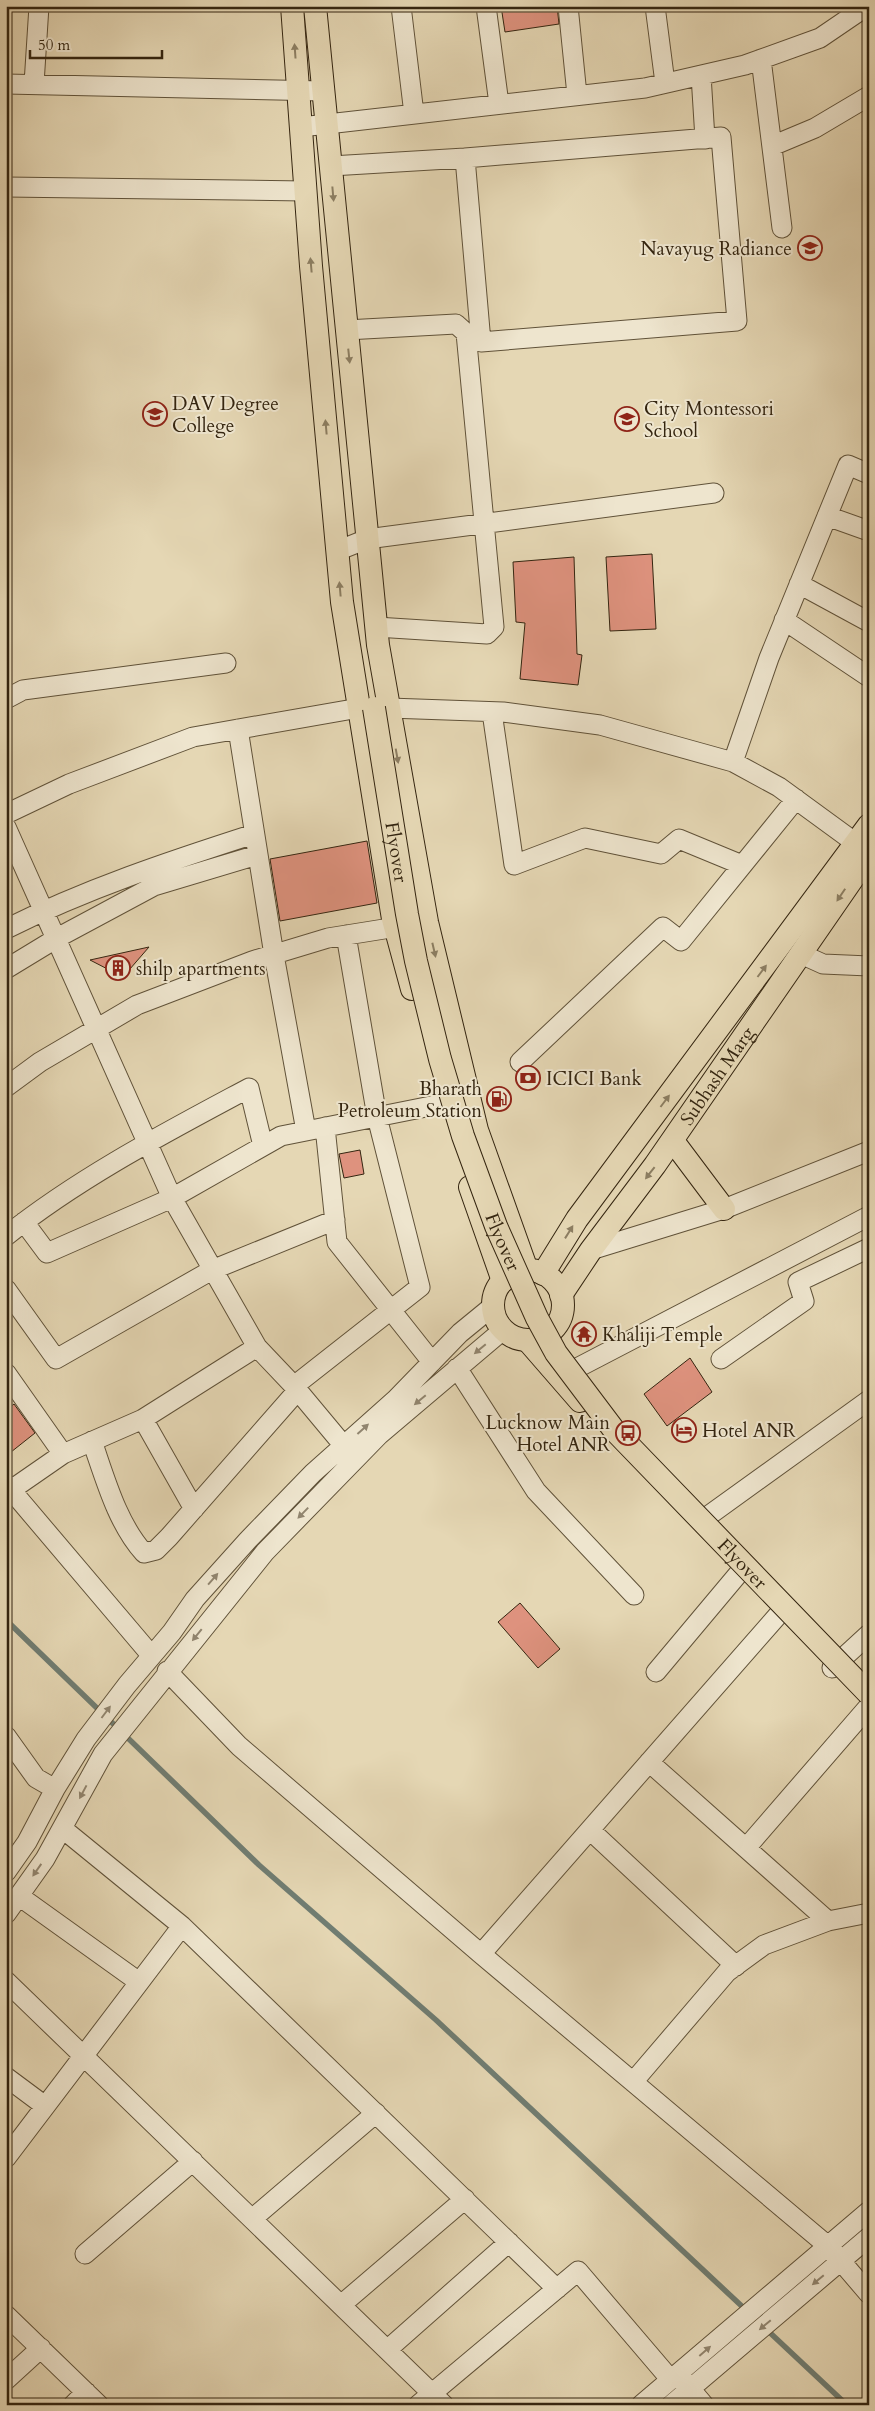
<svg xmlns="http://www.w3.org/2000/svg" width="875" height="2411" font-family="Cardo,serif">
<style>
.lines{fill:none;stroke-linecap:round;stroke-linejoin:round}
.stream{stroke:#707d72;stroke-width:5.5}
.building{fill:#de927e;stroke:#342510}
.minor-casing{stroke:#605239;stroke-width:21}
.major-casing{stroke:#342510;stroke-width:24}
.minor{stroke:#eee5ce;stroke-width:19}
.major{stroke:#e5d7b4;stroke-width:22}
.major-bridge-casing{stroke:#342510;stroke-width:24;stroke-linecap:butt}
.major-bridge{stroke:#e5d7b4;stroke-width:22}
.oneway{fill:#8c7e62}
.oneway2{fill:#91856f}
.labels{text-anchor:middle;stroke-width:4;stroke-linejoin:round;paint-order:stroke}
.poi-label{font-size:19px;fill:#342510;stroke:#eee5ce;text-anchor:start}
.street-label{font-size:19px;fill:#342510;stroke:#eee5ce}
</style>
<rect width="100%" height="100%" fill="#e5d7b4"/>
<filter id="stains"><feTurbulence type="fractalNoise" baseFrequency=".004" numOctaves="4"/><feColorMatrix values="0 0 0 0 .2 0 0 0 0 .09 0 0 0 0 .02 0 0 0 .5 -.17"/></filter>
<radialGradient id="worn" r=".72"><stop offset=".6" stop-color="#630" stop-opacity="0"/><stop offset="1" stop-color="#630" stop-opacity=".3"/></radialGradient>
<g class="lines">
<path class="stream" d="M6,1620L259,1865L436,2020L747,2311
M766,2329L847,2405"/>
</g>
<path class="building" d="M501,6H557L559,24L505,32Z
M652,554L656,629L610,631L606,557Z
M574,557L577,654L582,655L578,685L520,679L525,623L516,622L513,562Z
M367,841L377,903L280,921L270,859Z
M149,947L123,977L90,960Z
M360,1150L364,1174L344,1178L339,1154Z
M690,1358L712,1392L667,1426L644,1394Z
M14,1404L35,1433L6,1456V1410Z
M520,1603L560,1649L538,1668L498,1622Z"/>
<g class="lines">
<defs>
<path id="minor" d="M401,6L414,114
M486,6L499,104
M568,6L577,95
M655,6L665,83
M761,59L782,228
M701,75L705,139
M6,84L323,91
M34,84L39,6
M301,127L645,88L745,65L820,38L867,6
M772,146L815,128L869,96
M331,166L465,158L721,137L737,321L481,342L465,158
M6,187L305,191
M346,330L456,324L466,333L494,627L487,634L376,627
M827,516L869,531
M337,551L367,539L714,493
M799,584L869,622
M784,620L869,677
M6,699L23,690L226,663
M389,708L503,712L600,725L733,762L779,787L868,852
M492,712L514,865L585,838L661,854L679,839L742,865
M238,729L274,955L306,1131
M733,762L769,658L848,465L869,474
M6,814L69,784L193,737L359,708
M6,827L172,1198L257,1347L294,1386L344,1446
M6,929C86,889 170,861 254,834
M801,954L823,964L869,966
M6,969L57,938L154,886L257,855
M520,1062L663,927L681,941L796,799
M6,1087L40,1062L137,1005L252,961L328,938L409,925
M325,1127L337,1242L432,1362
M24,1222L47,1253L172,1198L281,1136L466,1099
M6,1236C80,1177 165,1133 249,1088L263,1146
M591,1250L724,1209L869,1151
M6,1289L56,1359L212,1270L335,1220
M721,1359L804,1301L798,1282L869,1248
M579,1367L869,1216
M457,1368L536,1491L634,1595
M6,1373L63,1454
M294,1386L420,1287L377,1117L346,935
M143,1419L194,1509
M92,1441C105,1478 117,1523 144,1553L156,1550L169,1537L298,1390
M6,1484L151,1655
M11,1490L63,1454L143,1419L257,1347
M708,1516L869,1400
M832,1668L869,1634
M167,1671L239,1746L481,1954L828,2246L869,2294
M656,1672L739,1573
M6,1736L36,1778L55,1789
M649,1762L828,1921
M63,1829L182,1926L557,2289
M590,1830L736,1966
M746,1848L869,1706
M6,1872L27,1842L55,1789L86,1739L127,1685L172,1632L195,1599L248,1540L313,1473L396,1399L460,1333L493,1306
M19,1896L139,1982
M6,1914L45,1859L103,1754L265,1552L379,1435L503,1330
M481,1954L779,1614
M6,1981L444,2405
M6,2077L45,2106
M633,2082L727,1972L764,1945L828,1921L869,1913
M6,2158L182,1926
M252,2219L376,2113
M85,2254L193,2161
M341,2305L465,2199
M6,2315L99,2405
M387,2350L509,2242
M682,2379L704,2405
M6,2380L41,2348
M73,2405L86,2392
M418,2405L578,2271L671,2380
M641,2405L869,2211
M671,2405L869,2237"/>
<g id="major">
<path d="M292,6L311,266L342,602L393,919L412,989"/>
<path d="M315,6L378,645L427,922L477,1130L527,1270"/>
<path d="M673,1141L724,1209"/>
<path d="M470,1187L503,1281"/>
<circle cx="528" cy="1305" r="35"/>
<path d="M543,1274L577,1219L869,825"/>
<path id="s1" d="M561,1295L591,1250L655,1165L869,855"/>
<path d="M527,1340L580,1401"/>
</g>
</defs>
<use href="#minor" class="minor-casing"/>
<use href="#major" class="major-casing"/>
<use href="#minor" class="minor"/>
<use href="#major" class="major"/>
<defs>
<g id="major-bridge">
<path id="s2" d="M374,708L407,914L416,961L440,1059L463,1136L496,1226L537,1318L556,1353L614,1430L869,1694"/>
</g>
</defs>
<use href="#major-bridge" class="major-bridge-casing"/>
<use href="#major-bridge" class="major-bridge"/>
</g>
<defs><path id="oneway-solid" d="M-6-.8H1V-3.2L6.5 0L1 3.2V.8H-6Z" transform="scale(1.25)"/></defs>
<g class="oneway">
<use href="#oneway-solid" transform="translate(295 51) rotate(-94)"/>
<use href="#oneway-solid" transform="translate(333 194) rotate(85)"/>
<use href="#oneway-solid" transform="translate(311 265) rotate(-95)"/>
<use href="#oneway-solid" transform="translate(349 356) rotate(84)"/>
<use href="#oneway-solid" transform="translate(326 427) rotate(-95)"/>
<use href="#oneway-solid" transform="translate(340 589) rotate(-95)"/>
<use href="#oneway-solid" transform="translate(397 756) rotate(80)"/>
<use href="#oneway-solid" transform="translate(841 895) rotate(124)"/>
<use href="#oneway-solid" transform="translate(434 950) rotate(77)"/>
<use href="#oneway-solid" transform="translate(762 971) rotate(-53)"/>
<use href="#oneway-solid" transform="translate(665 1101) rotate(-53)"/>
<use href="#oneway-solid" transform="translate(650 1173) rotate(128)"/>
<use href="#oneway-solid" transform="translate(569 1232) rotate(-58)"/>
</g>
<g class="oneway2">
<use href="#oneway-solid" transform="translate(480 1349) rotate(140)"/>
<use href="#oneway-solid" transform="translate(420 1400) rotate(140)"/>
<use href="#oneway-solid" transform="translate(363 1429) rotate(-42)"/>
<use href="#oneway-solid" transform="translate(303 1513) rotate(134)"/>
<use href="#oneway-solid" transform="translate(213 1579) rotate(-49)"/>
<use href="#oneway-solid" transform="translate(197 1635) rotate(129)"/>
<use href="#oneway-solid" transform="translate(106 1712) rotate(-53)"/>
<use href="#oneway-solid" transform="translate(83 1792) rotate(118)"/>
<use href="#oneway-solid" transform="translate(37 1870) rotate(125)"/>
<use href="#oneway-solid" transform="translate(818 2280) rotate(140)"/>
<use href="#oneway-solid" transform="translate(765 2325) rotate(140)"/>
<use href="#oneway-solid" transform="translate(705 2351) rotate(-41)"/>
</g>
<defs>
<symbol id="school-ring" viewBox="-11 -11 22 22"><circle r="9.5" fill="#eee5ce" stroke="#8f2418" stroke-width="1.5"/><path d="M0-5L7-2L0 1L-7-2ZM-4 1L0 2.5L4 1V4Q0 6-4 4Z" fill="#8f2418"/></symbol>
<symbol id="university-ring" viewBox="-11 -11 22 22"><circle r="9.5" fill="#eee5ce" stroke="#8f2418" stroke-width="1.5"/><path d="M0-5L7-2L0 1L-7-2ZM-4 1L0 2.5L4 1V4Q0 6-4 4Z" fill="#8f2418"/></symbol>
<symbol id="building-ring" viewBox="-11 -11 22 22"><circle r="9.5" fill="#eee5ce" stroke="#8f2418" stroke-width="1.5"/><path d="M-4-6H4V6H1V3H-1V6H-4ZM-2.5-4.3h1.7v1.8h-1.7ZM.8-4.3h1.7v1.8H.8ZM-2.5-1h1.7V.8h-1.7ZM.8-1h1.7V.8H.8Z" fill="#8f2418"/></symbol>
<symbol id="bank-ring" viewBox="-11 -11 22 22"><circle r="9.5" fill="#eee5ce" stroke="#8f2418" stroke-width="1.5"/><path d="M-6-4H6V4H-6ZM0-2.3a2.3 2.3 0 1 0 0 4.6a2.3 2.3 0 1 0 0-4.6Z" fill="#8f2418"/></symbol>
<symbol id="fuel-ring" viewBox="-11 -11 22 22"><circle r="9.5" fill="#eee5ce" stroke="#8f2418" stroke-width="1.5"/><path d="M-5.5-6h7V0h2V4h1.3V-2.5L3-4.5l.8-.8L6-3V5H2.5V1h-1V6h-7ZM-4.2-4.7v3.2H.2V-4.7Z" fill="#8f2418"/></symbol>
<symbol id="temple-ring" viewBox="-11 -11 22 22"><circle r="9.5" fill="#eee5ce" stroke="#8f2418" stroke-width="1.5"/><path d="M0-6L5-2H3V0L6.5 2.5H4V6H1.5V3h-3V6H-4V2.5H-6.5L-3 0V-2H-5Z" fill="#8f2418"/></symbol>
<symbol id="hotel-ring" viewBox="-11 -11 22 22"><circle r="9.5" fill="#eee5ce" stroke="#8f2418" stroke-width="1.5"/><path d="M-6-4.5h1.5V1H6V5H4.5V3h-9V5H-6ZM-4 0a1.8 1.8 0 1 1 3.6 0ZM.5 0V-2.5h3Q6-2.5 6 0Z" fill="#8f2418"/></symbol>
<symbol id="bus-ring" viewBox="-11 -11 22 22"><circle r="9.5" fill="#eee5ce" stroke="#8f2418" stroke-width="1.5"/><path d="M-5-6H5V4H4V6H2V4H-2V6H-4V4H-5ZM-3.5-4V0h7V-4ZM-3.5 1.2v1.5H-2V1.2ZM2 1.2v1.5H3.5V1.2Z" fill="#8f2418"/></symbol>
</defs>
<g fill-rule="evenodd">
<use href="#school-ring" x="796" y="234" width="28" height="28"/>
<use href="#university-ring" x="141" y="400" width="28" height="28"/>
<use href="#school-ring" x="613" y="405" width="28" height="28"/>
<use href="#building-ring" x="104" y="954" width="28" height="28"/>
<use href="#bank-ring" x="514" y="1064" width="28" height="28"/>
<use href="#fuel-ring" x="485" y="1085" width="28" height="28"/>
<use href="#temple-ring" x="570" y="1320" width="28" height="28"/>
<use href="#hotel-ring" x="670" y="1416" width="28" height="28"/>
<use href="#bus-ring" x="614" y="1419" width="28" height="28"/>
</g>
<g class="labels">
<g class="poi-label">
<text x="792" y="255" text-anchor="end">Navayug Radiance</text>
<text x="172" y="410">DAV Degree<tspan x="172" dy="22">College</tspan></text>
<text x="644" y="415">City Montessori<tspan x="644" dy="22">School</tspan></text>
<text x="136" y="975">shilp apartments</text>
<text x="546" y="1085">ICICI Bank</text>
<text x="482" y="1095" text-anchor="end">Bharath<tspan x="482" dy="22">Petroleum Station</tspan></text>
<text x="602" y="1341">Khaliji Temple</text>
<text x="610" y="1429" text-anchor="end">Lucknow Main<tspan x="610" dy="22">Hotel ANR</tspan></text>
<text x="702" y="1437">Hotel ANR</text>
</g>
<g class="street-label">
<text dy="7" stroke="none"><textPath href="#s2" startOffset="146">Flyover</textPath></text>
<text dy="7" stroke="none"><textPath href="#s1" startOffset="269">Subhash Marg</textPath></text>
<text dy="7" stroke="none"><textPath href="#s2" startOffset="551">Flyover</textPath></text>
<text dy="7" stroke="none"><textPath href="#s2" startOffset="956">Flyover</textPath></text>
</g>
</g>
<rect width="875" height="2411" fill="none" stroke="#e5d7b4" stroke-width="25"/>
<rect x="8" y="8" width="860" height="2396" fill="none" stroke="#342510" stroke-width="2.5"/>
<rect x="12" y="12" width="850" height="2386" fill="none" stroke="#342510"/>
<path d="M30 50v8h132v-8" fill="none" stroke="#342510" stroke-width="2.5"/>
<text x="38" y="50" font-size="15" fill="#342510" stroke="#eee5ce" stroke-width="4" paint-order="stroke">50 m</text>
<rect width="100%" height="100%" filter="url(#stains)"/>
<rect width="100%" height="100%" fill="url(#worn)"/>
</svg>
